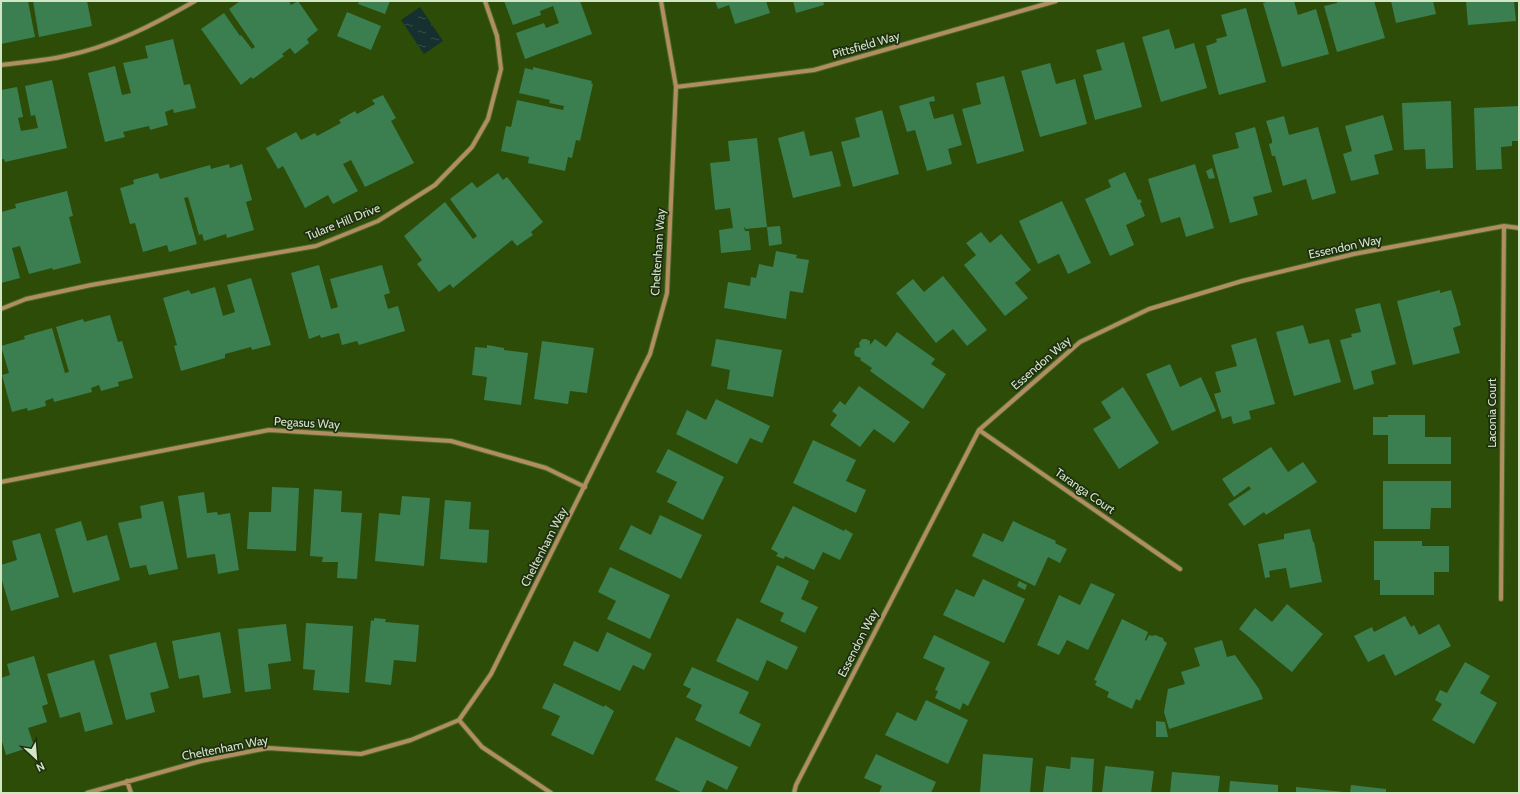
<svg xmlns="http://www.w3.org/2000/svg" width="1520" height="794" font-family="Cabin,sans-serif">
<style>
.water{fill:url(#water-ripples)}
.building{fill:#3b7f51}
.lines{fill:none;stroke-linecap:round;stroke-linejoin:round}
.street-casing{stroke:#4a6829;stroke-width:6}
.street{stroke:#b18e61;stroke-width:4}
.labels{text-anchor:middle;stroke-width:3.5;stroke-linejoin:round;paint-order:stroke}
.street-label{font-size:12px;fill:#d2e6c4;stroke:#1f2d12}
</style>
<defs>
<pattern id="water-ripples" width="26" height="14" patternUnits="userSpaceOnUse"><rect width="26" height="14" fill="#15302f"/><path d="M2 4q2-2 4 0t4 0M15 11q2-2 4 0t4 0" fill="none" stroke="#364e4c"/></pattern>
</defs>
<rect width="100%" height="100%" fill="#2c4c07"/>
<path class="water" d="M420,7L443,41L424,54L401,20Z"/>
<path class="building" d="M1,1H28L35,37L1,44Z
M33,1H87L92,26L39,37Z
M240,1H289L291,5L298,1L318,30L307,39L309,43L295,54L290,48L282,54L284,56L253,79L251,77L241,85L201,29L224,13L240,36L241,35L252,49L255,47L229,9Z
M359,1H390L385,14L358,4Z
M504,1H580L592,34L525,59L516,33L544,23L546,28L559,23L553,6L540,11L541,15L513,25Z
M715,1H766L770,13L735,24L729,5L718,9Z
M793,1H823L824,5L796,13Z
M1270,1H1294L1298,15L1316,9L1329,54L1282,67L1263,3Z
M1337,1H1374L1385,38L1337,52L1324,6L1337,3Z
M1391,1H1433L1436,14L1396,23Z
M1466,1H1514L1516,21L1468,25Z
M1246,8L1266,82L1219,95L1206,46L1217,42L1216,39L1227,36L1221,15Z
M347,12L381,26L371,50L337,36Z
M1169,29L1175,49L1194,43L1207,88L1161,102L1142,37Z
M173,39L184,85L190,84L196,108L174,113L173,109L165,112L168,125L150,130L149,126L123,132L125,137L105,142L88,73L115,66L122,95L131,93L123,63L148,58L145,46Z
M1124,42L1142,107L1095,120L1083,75L1102,70L1096,50Z
M1050,63L1056,84L1075,79L1087,124L1040,137L1021,71Z
M533,67L592,81L591,83L593,84L580,141L576,140L572,158L568,157L565,171L528,163L529,157L501,151L506,126L511,127L517,100L563,110L564,106L549,103L550,100L519,93L525,68L533,70Z
M1004,76L1024,151L977,164L962,109L981,104L976,83Z
M52,80L67,148L5,162L4,159H1V90L17,87L23,117L18,118L21,131L38,128L35,115L31,116L25,86Z
M383,95L396,118L391,121L414,163L365,187L351,160L343,164L358,191L333,204L328,195L305,208L283,166L278,169L266,148L296,132L301,140L315,133L317,136L341,123L339,120L355,111L357,114L375,104L372,100Z
M934,96L935,101L929,102L934,119L953,114L962,145L948,149L952,164L927,171L915,130L907,132L899,106Z
M1451,101L1453,168L1426,169L1425,149L1404,150L1402,103Z
M1519,106V141H1512V146L1501,147L1502,169L1476,170L1474,108Z
M882,110L899,174L853,187L841,142L860,137L855,118Z
M1383,115L1393,150L1374,155L1379,174L1351,181L1343,154L1352,151L1345,126Z
M1284,116L1289,135L1318,127L1336,193L1312,200L1306,179L1283,186L1275,156H1272L1269,144L1272,143V140L1266,121Z
M1255,127L1272,192L1253,197L1258,215L1230,223L1212,155L1239,148L1235,133Z
M804,131L810,156L832,151L841,186L793,198L778,138Z
M757,138L767,227L746,229L744,227L745,231H749L751,250L721,253L719,230L733,228L730,208L715,210L710,163L730,161L728,141Z
M229,164L230,168L242,164L252,200L246,202L254,230L227,238L226,234L204,241L202,234L199,235L188,197L184,198L197,244L169,252L167,245L143,252L135,223L130,224L120,188L134,184L133,180L158,173L160,179L210,165L211,169Z
M1195,164L1214,228L1186,237L1180,217L1161,223L1148,179Z
M1212,168L1215,178L1209,179L1206,171Z
M1125,172L1138,200L1140,199L1142,202L1140,203L1145,216L1126,225L1134,245L1110,256L1085,199L1111,187L1108,180Z
M498,173L503,180L507,177L543,222L531,232L533,235L517,246L512,240L453,288L450,284L439,292L417,264L422,260L404,236L445,202L473,239L477,236L450,199L472,182L477,188Z
M67,191L73,216L69,217L81,263L53,270L52,268L29,274L20,246L12,248L20,278L1,283V212L16,208L15,204Z
M1062,201L1091,263L1068,274L1059,254L1038,264L1019,221Z
M780,226L782,244L769,246L767,227Z
M981,232L990,243L1001,234L1031,270L1015,283L1028,298L1005,316L964,265L976,255L966,243Z
M776,251L797,255L796,258L809,260L803,293L790,291L786,319L724,308L728,282L750,286L751,277L756,278L759,264L773,267Z
M319,265L331,309L338,307L330,279L382,265L390,293L384,295L388,309L398,306L405,331L359,345L357,341L342,345L339,333L321,338L320,335L309,339L291,273Z
M943,276L987,330L967,346L953,329L936,343L896,293L913,279L924,292Z
M251,278L271,345L252,350L251,347L225,354V358L181,371L174,346L177,345L163,298L189,290L191,294L215,287L223,316L235,312L227,285Z
M1440,290V293L1451,290L1456,306L1461,325L1453,328L1460,353L1413,365L1397,301Z
M1380,303L1396,364L1371,371L1374,384L1354,390L1340,340L1352,337L1351,334L1361,332L1355,309Z
M110,315L118,342L122,341L133,378L118,382L119,386L101,391L99,385L91,388L92,392L54,402L53,398L45,401L46,406L28,411L27,408L12,412L2,375L9,373L1,346L25,339L24,336L52,328L65,373L69,372L56,327L83,319L84,322Z
M1303,325L1309,344L1329,339L1341,382L1294,396L1276,332Z
M897,332L935,359L931,364L946,374L923,409L870,371L872,368L860,360L861,358L855,356L854,352L856,348L860,347L859,343L862,339H866L870,341V345L875,339L886,347Z
M1256,338L1275,404L1249,411L1251,419L1233,424L1231,416L1222,419L1214,394L1221,392L1215,372L1237,366L1231,345Z
M716,339L782,350L773,397L727,389L730,370L711,366Z
M542,341L594,348L587,393L570,391L568,404L534,399Z
M487,345L504,348V350L528,353L521,405L484,400L487,377L472,375L475,347L487,348Z
M1170,364L1180,387L1201,377L1216,411L1172,431L1146,374Z
M859,386L910,422L894,443L874,429L860,447L830,425L837,415L832,411L840,401L845,405Z
M1123,387L1159,443L1119,469L1093,429L1111,418L1101,402Z
M716,399L770,426L762,443L750,438L737,464L676,434L687,410L706,420Z
M1388,415H1425V437H1451V464H1388V435H1373V417H1388Z
M813,440L856,460L846,481L866,490L856,513L793,483Z
M1271,447L1288,472L1303,462L1317,482L1266,515L1264,512L1244,526L1228,504L1251,489L1249,486L1234,497L1222,479Z
M668,449L724,477L703,520L667,502L677,482L656,472Z
M1383,481H1451V508H1431L1430,529H1383Z
M272,487L299,488L296,551L247,549L249,512H271Z
M314,489L342,491L341,512L362,513L357,579L337,578L338,562H322L323,557L310,556Z
M204,492L207,513L217,512L218,515L230,513L239,570L218,574L215,554L187,558L178,496Z
M402,496L430,498L424,566L375,561L379,513L400,515Z
M445,500L471,502L469,529L489,530L487,563L440,559Z
M163,501L178,569L149,575L146,565L130,568L118,523L142,518L140,506Z
M793,506L844,531L845,529L853,534L840,560L823,552L814,570L785,556L784,559L776,556L778,553L771,549Z
M660,515L702,535L681,579L619,549L631,525L651,535Z
M81,521L87,541L107,535L120,580L73,593L55,529Z
M1013,521L1056,541L1055,543L1067,549L1060,563L1048,557L1035,586L972,556L983,533L1003,542Z
M1310,529L1313,542H1314L1322,582L1290,588L1286,568L1269,571L1270,577L1265,578L1258,544L1284,539V534Z
M40,533L59,597L11,611L1,577V565L17,560L12,541Z
M1374,541H1422V546H1449V572H1434V595H1380V580H1374Z
M777,565L809,581L801,599L818,607L805,633L780,621L784,613L760,602Z
M610,567L670,595L650,639L607,619L616,601L598,592Z
M983,579L1025,599L1004,643L943,615L956,589L974,597Z
M1019,581L1027,585L1025,590L1017,586Z
M1091,583L1115,594L1088,650L1067,640L1059,655L1037,645L1059,595L1080,605Z
M1287,604L1323,634L1292,672L1239,629L1255,608L1272,622Z
M1405,616L1411,627L1414,625L1419,635L1439,624L1451,646L1395,676L1384,654L1368,662L1354,636L1372,627L1374,632Z
M374,618L386,619L385,622L419,625L416,662L394,660L391,685L365,682L371,620L374,621Z
M737,618L798,647L787,670L767,660L758,681L716,661Z
M1122,619L1148,632L1145,640L1146,641L1149,635L1152,636L1155,635L1163,638L1164,641L1167,643L1140,701L1136,699L1132,709L1107,697L1109,692L1095,685L1097,681L1094,680Z
M306,623L353,626L349,693L313,690L315,670L303,669Z
M286,624L291,661L268,664L271,689L245,692L238,629Z
M220,632L231,693L203,698L199,675L179,679L172,641Z
M607,632L652,654L644,670L633,665L620,691L563,665L574,641L598,652Z
M934,635L990,662L968,706L963,703L960,710L935,698L938,691L935,690L945,668L923,658Z
M1222,640L1227,657L1235,655L1259,689L1263,699L1169,729L1164,712L1168,689L1185,684L1181,672L1200,666L1194,648Z
M156,642L169,688L150,693L155,712L126,720L109,655Z
M34,656L48,704L42,706L47,722L28,728L34,746L6,755L1,738V678L10,675L7,664Z
M94,660L113,724L85,732L80,712L60,718L47,674Z
M1465,662L1490,676L1480,693L1497,703L1474,744L1432,720L1442,704L1435,700L1440,690L1447,693Z
M692,667L749,692L739,713L761,724L750,747L695,720L702,705L686,697L691,689L683,685Z
M554,683L604,707L605,705L614,711L593,755L551,735L560,716L542,708Z
M926,700L968,720L948,764L885,735L897,712L916,721Z
M1156,721L1165,722L1168,737H1156Z
M676,737L738,767L727,790L707,780L701,793H683L655,780Z
M876,754L936,782L931,793H879L882,786L864,778Z
M983,754L1033,758L1030,793H980Z
M1071,757L1094,759L1092,793H1043L1046,766L1070,769Z
M1105,766L1154,771L1151,793H1102Z
M1172,772L1220,776L1218,793H1170Z
M1230,781L1278,785V793H1229Z
M1351,785L1386,789V793H1350Z
M1296,787L1344,792V793H1296Z"/>
<g class="lines">
<defs>
<path id="street" d="M1,65C22,62 44,61 65,56C111,47 155,24 195,1
M676,87L814,70L1056,1
M1,309L26,299L91,285L316,246L378,221L435,185L472,147L488,119L501,69L497,36L485,1
M979,430L1180,569
M1,482L269,430L451,441L546,468L585,487
M1501,599L1504,226
M459,720L482,747L551,793
M127,781L131,793
M87,793L201,761L268,748L361,754L411,740L459,720L491,674L650,354L667,293L676,87L661,1
M794,793L796,785L979,430L1080,342L1149,309L1242,281L1354,254L1504,226L1519,228"/>
</defs>
<use href="#street" class="street-casing"/>
<use href="#street" class="street"/>
</g>
<g class="labels">
<g class="street-label">
<text transform="translate(866 45) rotate(-16)" y="4">Pittsfield Way</text>
<text transform="translate(343 222) rotate(-22)" y="4">Tulare Hill Drive</text>
<text transform="translate(1345 247) rotate(-12)" y="4">Essendon Way</text>
<text transform="translate(658 252) rotate(-86)" y="4">Cheltenham Way</text>
<text transform="translate(1041 363) rotate(-41)" y="4">Essendon Way</text>
<text transform="translate(1492 413) rotate(-90)" y="4">Laconia Court</text>
<text transform="translate(307 423) rotate(3)" y="4">Pegasus Way</text>
<text transform="translate(1085 491) rotate(35)" y="4">Taranga Court</text>
<text transform="translate(544 547) rotate(-63)" y="4">Cheltenham Way</text>
<text transform="translate(858 643) rotate(-63)" y="4">Essendon Way</text>
<text transform="translate(225 748) rotate(-11)" y="4">Cheltenham Way</text>
</g>
</g>
<rect width="1520" height="794" fill="none" stroke="#d2e6c4" stroke-width="4"/>
<g transform="translate(36 758) rotate(154)" stroke="#1f2d12" stroke-width="3" paint-order="stroke">
<path d="M0-3L7 15L0 10L-7 15Z" fill="#d2e6c4"/>
<text y="-6" font-size="11" font-weight="bold" text-anchor="middle" fill="#d2e6c4">N</text>
</g>
</svg>
